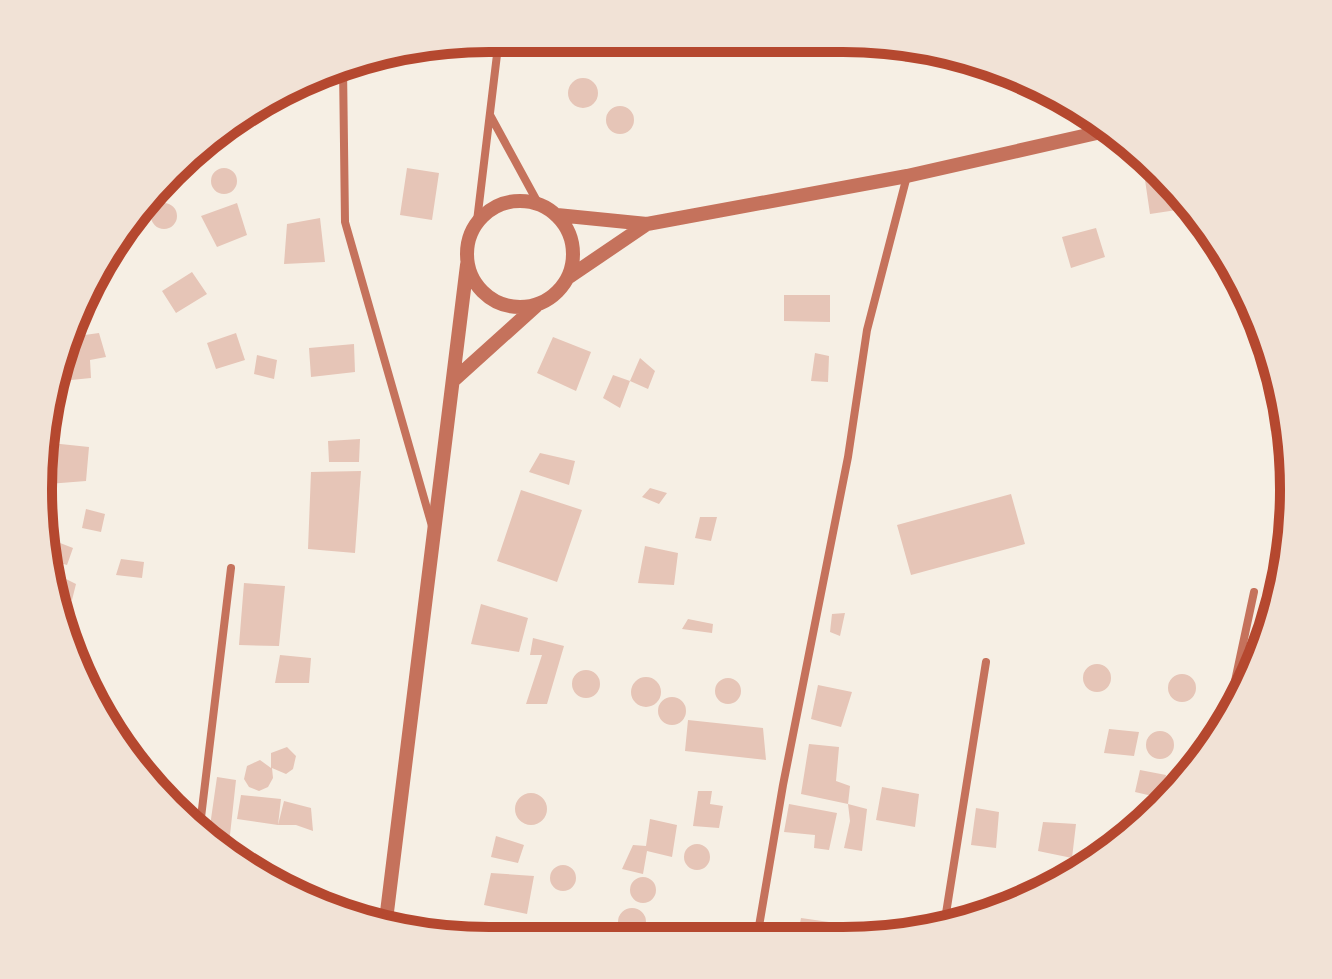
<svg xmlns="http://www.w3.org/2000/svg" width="1332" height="979" font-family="Lora,serif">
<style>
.building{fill:#e6c5b7}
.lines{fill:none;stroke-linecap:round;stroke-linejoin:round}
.minor{stroke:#c5725c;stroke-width:8}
.tertiary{stroke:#c5725c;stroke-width:14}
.rim{fill:none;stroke:#b5482f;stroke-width:10}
</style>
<rect width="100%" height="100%" fill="#f6efe4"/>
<path class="building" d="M687,38H715L711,47L699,52L691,48Z
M903,46L951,52V55L905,62Z
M424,47L420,56L412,59L399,50Z
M568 93a15 15 0 1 1 30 0a15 15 0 1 1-30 0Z
M606 120a14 14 0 1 1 28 0a14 14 0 1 1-28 0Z
M241,113L246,121L244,130L233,136L225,133L222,129Z
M407,168L439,173L432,220L400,215Z
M211 181a13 13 0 1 1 26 0a13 13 0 1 1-26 0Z
M1161,178L1189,204L1190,208L1150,214L1145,180Z
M237,203L247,235L217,247L201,216Z
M151 216a13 13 0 1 1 26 0a13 13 0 1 1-26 0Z
M320,218L325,262L284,264L287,224Z
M1096,228L1105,257L1071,268L1062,237Z
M192,272L207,294L176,313L162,291Z
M784,295H830V322L784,321Z
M99,333L106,357L90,360L91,378L61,381V369L70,337Z
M236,333L245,360L216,369L207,343Z
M553,337L591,352L576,391L537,373Z
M354,344L355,372L311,377L309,348Z
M815,353L829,356L828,382L811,381Z
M257,355L277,360L274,379L254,374Z
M640,358L655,371L648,389L630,381Z
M613,375L630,381L620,408L603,398Z
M360,439L359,462H329L328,441Z
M51,443L89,447L86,481L48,484Z
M540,453L575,461L569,485L529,472Z
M361,471L355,553L308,549L311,472Z
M650,488L667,493L659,504L642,497Z
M521,490L582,510L557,582L497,561Z
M1011,494L1025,544L911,575L897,525Z
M86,509L105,514L101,532L82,528Z
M700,517H717L711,541L695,538Z
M55,541L73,548L67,565L50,560Z
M645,546L678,553L674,585L638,583Z
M121,559L144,562L142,578L116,575Z
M60,576L76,584L72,600L56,595Z
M244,583L285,586L279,646L239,645Z
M481,604L528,618L519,652L471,644Z
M845,613L840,636L830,632L832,614Z
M688,619L713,624L712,633L682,629Z
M533,638L564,646L547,704H526L542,655H530Z
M280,655L311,658L309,683H275Z
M72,660L88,662L85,684L72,662Z
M1083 678a14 14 0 1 1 28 0a14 14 0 1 1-28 0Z
M572 684a14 14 0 1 1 28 0a14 14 0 1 1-28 0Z
M1168 688a14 14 0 1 1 28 0a14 14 0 1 1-28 0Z
M631 692a15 15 0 1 1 30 0a15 15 0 1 1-30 0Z
M715 691a13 13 0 1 1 26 0a13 13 0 1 1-26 0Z
M818,685L852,692L841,727L811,719Z
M658 711a14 14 0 1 1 28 0a14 14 0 1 1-28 0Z
M688,720L763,728L766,760L685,751Z
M1109,729L1139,732L1134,756L1104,753Z
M1146 745a14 14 0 1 1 28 0a14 14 0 1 1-28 0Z
M809,744L839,747L836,781L850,786L848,804L801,794Z
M287,747L296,756L293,769L286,774L272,768L273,778L268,787L259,791L249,787L244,779L247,766L260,760L271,768V753Z
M1140,770L1166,775L1161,798L1135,792Z
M217,777L236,780L229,844L215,845L208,840Z
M882,787L919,794L915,827L876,820Z
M698,791H712L710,804L723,806L719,828L693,826Z
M515 809a16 16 0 1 1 32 0a16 16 0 1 1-32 0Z
M241,795L281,799L278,825L237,819Z
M284,801L311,808L313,831L296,825H278Z
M789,804L837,813L829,850L814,848L815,835L784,832Z
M848,804L867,809L862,851L844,848L850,821Z
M976,808L999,812L996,848L971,845Z
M650,819L677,825L672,857L647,851L643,874L622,869L633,845L646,846Z
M1043,822L1076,824L1072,858L1038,851Z
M496,836L524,845L518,863L491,857Z
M684 857a13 13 0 1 1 26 0a13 13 0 1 1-26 0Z
M550 878a13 13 0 1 1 26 0a13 13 0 1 1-26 0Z
M491,873L534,876L527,914L484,905Z
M630 890a13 13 0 1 1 26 0a13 13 0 1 1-26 0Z
M618 922a14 14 0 1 1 28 0a14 14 0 1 1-28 0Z
M801,918L836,923L833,938H797Z"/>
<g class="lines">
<path class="minor" d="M343,67L345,222L432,526
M490,115L538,203
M477,221L499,38
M1226,723L1254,592
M199,834L231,568
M944,926L986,662
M757,938L783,785L848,457L867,330L907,176"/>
<path class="tertiary" d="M467 254a53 53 0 1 1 106 0a53 53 0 1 1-106 0Z
M557,215L647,224L907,176L1110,130
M569,277L647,224
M455,379L536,306
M386,920L467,265"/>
</g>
<path d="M0 0H1332V979H0ZM489 52H843A437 437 0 0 1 1280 489V490A437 437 0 0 1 843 927H489A437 437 0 0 1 52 490V489A437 437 0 0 1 489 52Z" fill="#f1e2d6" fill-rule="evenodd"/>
<path class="rim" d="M489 52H843A437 437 0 0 1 1280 489V490A437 437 0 0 1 843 927H489A437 437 0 0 1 52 490V489A437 437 0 0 1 489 52Z"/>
</svg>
